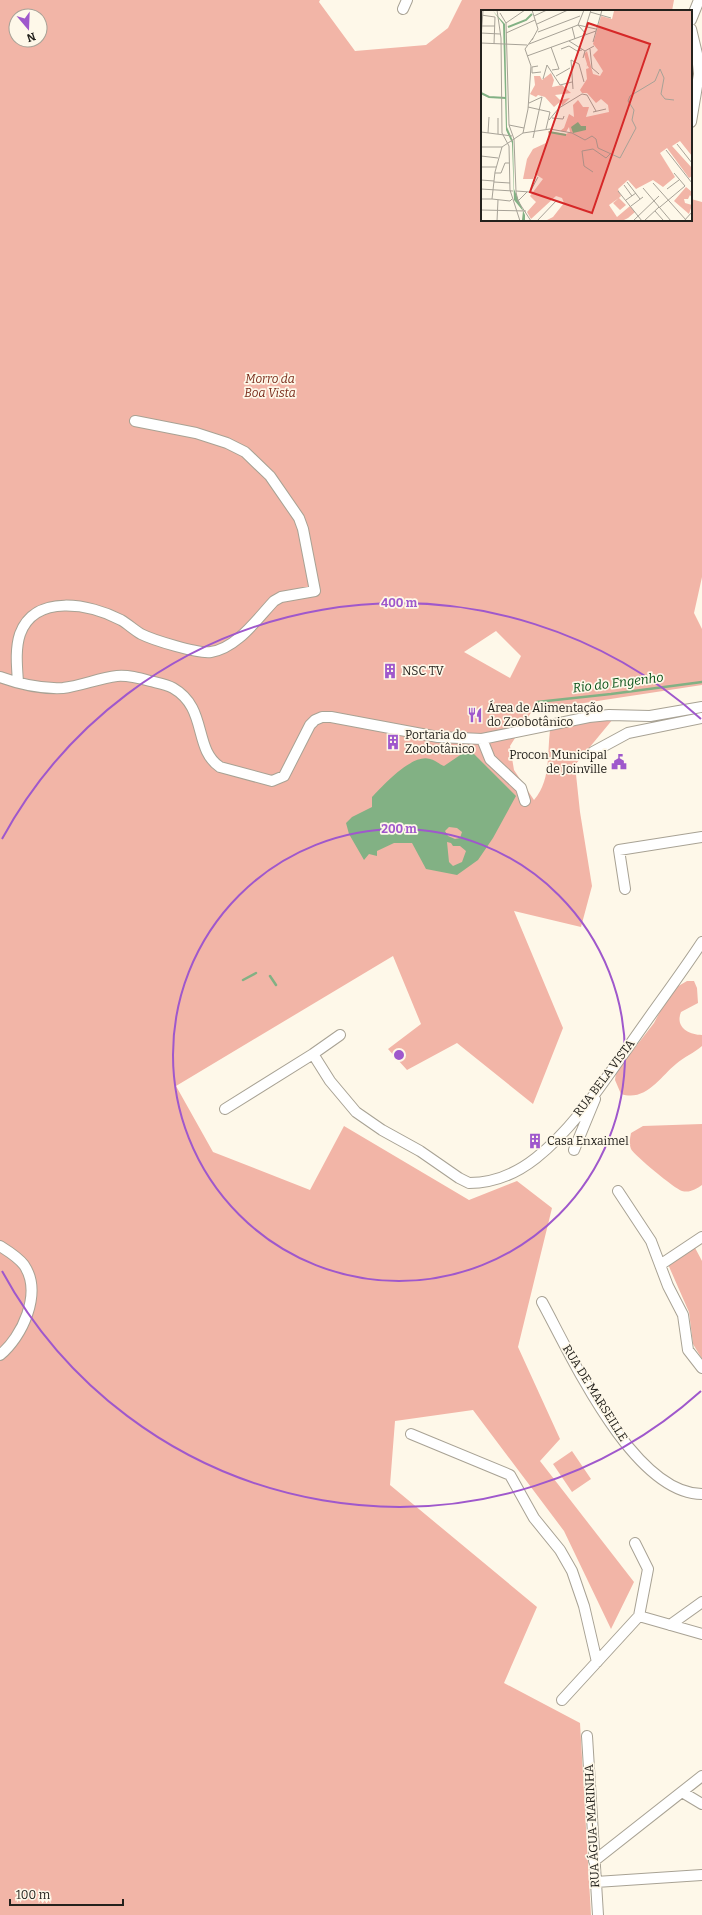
<svg xmlns="http://www.w3.org/2000/svg" width="702" height="1915" font-family="Bitter,serif">
<style>
.green{fill:#f2b5a7;fill-rule:evenodd}
.water{fill:#82b184;fill-rule:evenodd}
.lines{fill:none;stroke-linecap:round;stroke-linejoin:round}
.stream{stroke:#82b184;stroke-width:2.5}
.minor-casing{stroke:#a8a294;stroke-width:12}
.minor{stroke:#fff;stroke-width:10}
.ring{fill:none;stroke:#9f58cc;stroke-width:2}
.labels{text-anchor:middle;stroke-width:3.5;stroke-linejoin:round;paint-order:stroke}
.park-label{font-size:12px;font-style:italic;fill:#792b1a;stroke:#fef8e9}
.poi-label{font-size:12px;fill:#24221d;stroke:#fef8e9;text-anchor:start}
.street-label{font-size:12px;fill:#24221d;stroke:#fef8e9}
.water-label{font-size:13px;font-style:italic;fill:#075117;stroke:#fef8e9}
.inset-river{fill:none;stroke:#82b184;stroke-width:2}
.inset-road{fill:none;stroke:#a7a297;stroke-width:1}
.view{fill:#d62828;fill-opacity:0.15;stroke:#d62828;stroke-width:2}
.inset-edge{fill:none;stroke:#24221d;stroke-width:2}
.centre{fill:#9f58cc;stroke:#fef8e9;stroke-width:2}
.ring-label{font-size:12px;text-anchor:middle;font-weight:bold;fill:#9f58cc;stroke:#fef8e9;stroke-width:3.5;stroke-linejoin:round;paint-order:stroke}
</style>
<rect width="100%" height="100%" fill="#fef8e9"/>
<path class="green" d="M0,0H320L319,2L355,51L426,45L448,28L462,0H674L672,11H482V220H691V199L702,202V577L694,613L702,629V685L532,711L510,746L514,770L534,800C551,780 547,755 550,730L587,721L613,719L575,765L580,812L592,886L581,927L514,911L563,1028L533,1104L457,1043L407,1070L388,1049L421,1024L393,956L176,1086L213,1152L310,1190L344,1126L469,1200L517,1181L552,1208L518,1347L560,1439L540,1461L634,1582L611,1629L564,1531L473,1410L395,1421L390,1485L537,1607L504,1683L580,1723L591,1915H0ZM16,16H40V40H16ZM496,631L521,656L510,678L464,652Z
M687,981H694L697,988L698,1003L681,1012C675,1027 688,1035 702,1035V1046C694,1053 684,1057 676,1064C660,1077 646,1102 621,1094L615,1080L616,1072L654,1023L667,998L675,988Z
M702,1124V1185C696,1189 690,1193 682,1191C675,1189 634,1155 631,1149C629,1144 630,1138 631,1133L643,1126Z
M693,1244L702,1261V1359L693,1344L689,1312L667,1262Z
M572,1451L591,1479L572,1492L553,1464Z"/>
<path class="water" d="M469,749L516,796L493,838L478,860L457,875L426,869L412,843H394L377,851V856L369,854L364,860L349,834L346,823L352,817L372,807V797C383,786 412,753 430,759C435,760 439,764 444,766ZM449,827L457,828L462,832L460,838L455,839L448,836L445,831ZM447,842L451,843L453,846H460L466,851L462,862L453,866L449,862Z"/>
<g class="lines">
<path class="stream" d="M537,702L611,694L702,682
M270,976L276,985
M243,980L256,973"/>
<defs>
<path id="minor" d="M403,9L407,0
M691,20L699,0
M691,29L697,54L699,74L691,122
M0,677C19,684 43,689 63,688C81,686 99,678 117,676C128,675 139,678 150,681C158,683 166,684 173,688C208,708 193,749 220,767L272,781L284,776L310,725L315,720L322,717H331L438,737L482,739L589,717L609,715L650,716L702,707
M18,682C17,667 15,649 20,634C35,593 90,604 121,620C128,624 134,630 141,634C153,640 198,654 211,652C237,648 257,619 274,601L281,597L315,591L303,529L299,518L270,476L245,452L227,443L196,433L135,421
M482,739L490,759L521,788L525,801
M593,752L628,733L702,718
M625,889L619,850L702,837
M313,1054L330,1081L356,1112L382,1130L420,1151L459,1178L469,1183C494,1183 517,1173 536,1158C574,1128 601,1085 629,1046C653,1011 679,977 702,942
M225,1109L313,1054L340,1035
M574,1150L595,1099
M618,1191L651,1241L668,1286L683,1315L688,1350L702,1368
M0,1246C8,1251 18,1257 24,1265C43,1293 22,1337 0,1355
M660,1265L702,1237
M542,1302C571,1355 633,1494 702,1494
M411,1434L510,1475L534,1518L560,1550L572,1571L584,1606L597,1662
M639,1616L702,1634
M670,1625L702,1602
M562,1700L639,1616L648,1569L635,1543
M587,1736L598,1915
M682,1792L702,1804
M594,1861L702,1776
M596,1882L702,1875"/>
</defs>
<use href="#minor" class="minor-casing"/>
<use href="#minor" class="minor"/>
</g>
<g class="ring">
<circle cx="399" cy="1055" r="226"/>
<path d="M701 1391A452 452 0 0 1 2 1271M2 839A452 452 0 0 1 701 719"/>
</g>
<defs>
<symbol id="building-bare" viewBox="-9 -9 18 18"><path d="M-4-6H4V6H1V3H-1V6H-4ZM-2.5-4.3h1.7v1.8h-1.7ZM.8-4.3h1.7v1.8H.8ZM-2.5-1h1.7V.8h-1.7ZM.8-1h1.7V.8H.8Z" fill="#9f58cc" stroke="#fef8e9" stroke-width="2.5" paint-order="stroke"/></symbol>
<symbol id="restaurant-bare" viewBox="-9 -9 18 18"><path d="M-5-6h1v4h1v-4h1v4h1v-4h1v5L-1.5 .5V6h-2V.5L-5-1ZM5-6V6H3V1.5H1.5Q1.5-4 5-6Z" fill="#9f58cc" stroke="#fef8e9" stroke-width="2.5" paint-order="stroke"/></symbol>
<symbol id="civic-bare" viewBox="-9 -9 18 18"><path d="M-.6-6.5H3V-4.5H.6V-3L4-1V1h2V6H-6V1h2V-1L-.6-3ZM-1.2 2.5V6h2.4V2.5Z" fill="#9f58cc" stroke="#fef8e9" stroke-width="2.5" paint-order="stroke"/></symbol>
</defs>
<g fill-rule="evenodd">
<use href="#building-bare" x="379" y="660" width="22" height="22"/>
<use href="#restaurant-bare" x="464" y="704" width="22" height="22"/>
<use href="#building-bare" x="382" y="731" width="22" height="22"/>
<use href="#civic-bare" x="608" y="751" width="22" height="22"/>
<use href="#building-bare" x="524" y="1130" width="22" height="22"/>
</g>
<g class="labels">
<g class="park-label">
<text x="270" y="383">Morro da<tspan x="270" dy="14">Boa Vista</tspan></text>
</g>
<g class="poi-label">
<text x="402" y="675">NSC TV</text>
<text x="487" y="712">Área de Alimentação<tspan x="487" dy="14">do Zoobotânico</tspan></text>
<text x="405" y="739">Portaria do<tspan x="405" dy="14">Zoobotânico</tspan></text>
<text x="607" y="759" text-anchor="end">Procon Municipal<tspan x="607" dy="14">de Joinville</tspan></text>
<text x="547" y="1145">Casa Enxaimel</text>
</g>
<g class="street-label">
<text transform="translate(604 1078) rotate(-53)" y="4">RUA BELA VISTA</text>
<text transform="translate(595 1393) rotate(58)" y="4">RUA DE MARSEILLE</text>
<text transform="translate(592 1826) rotate(-93)" y="4">RUA ÁGUA-MARINHA</text>
</g>
<g class="water-label">
<text transform="translate(618 682) rotate(-7)" y="5">Rio do Engenho</text>
</g>
</g>
<g transform="translate(481 10)">
<rect width="211" height="211" fill="#fef8e9"/>
<path d="M133,1H211V146L199,131L191,136L211,158V166L208,168L186,138L179,143L194,167L182,177L172,170L155,179L147,170L137,179L140,186L138,188L145,195L139,200L132,193L138,188L128,195L136,207L149,196L154,202L147,208L141,211L66,210L72,207L83,193L81,188L75,186L50,209L46,202L55,192L49,186L62,169L54,164L52,169H42L46,149L52,139L65,133L68,128L67,121L85,124L89,122L88,117L85,122L79,121L83,118L88,104L93,107L92,95L97,90L102,97H108L105,107L128,102L127,95L120,89L115,93L106,83H101L99,80L106,69L105,59L108,58L106,55L105,58L106,54L103,44L106,41L112,64L119,66L122,61L112,45L117,40L112,34L120,6L131,9ZM70,63L73,70L71,77L81,75L90,83L74,85L79,90L89,88L81,96L80,91L73,97L64,87L57,85L55,87L49,84L54,75L53,66H59L61,70ZM205,177L211,182V188L209,185L207,189H203L204,193L211,195L208,204L193,191Z" fill="#f2b5a7"/>
<path d="M12,1L24,14L26,117L32,131L33,179L44,205V210H41L42,201L33,190L31,133L25,120L22,14ZM97,112L100,116H105V120L92,123L90,117Z" fill="#82b184"/>
<path class="inset-river" d="M27,17L45,10L51,4M0,83L8,87L25,88M68,122L85,125"/>
<path class="inset-road" d="M16,0L20,28L21,123L28,136L29,180L39,211M51,0L57,19L51,30M103,0L97,15L105,24M109,2L130,8M19,3L25,13L28,115L33,129L35,182L37,191L50,211M0,5L14,7L13,34M53,6L66,0M25,13L44,0M56,14L87,0M0,16H14M105,16L110,0M91,17L94,29M57,22L99,6M0,23L19,24M25,23L54,10M0,29L2,0M88,31L104,41M112,32L121,0M0,33L46,35M48,34L97,15L115,19M70,37L78,59L71,60M80,39L88,36L96,41L101,40M109,39L111,58L118,64M46,46L115,21M102,48L104,41L113,36M66,55L79,75L91,72M57,56L51,57V63L60,62M75,66L89,58M62,69L66,55M92,79L90,50L98,54L103,72M48,93L61,87M47,97L69,102L65,119M112,102L125,99M71,108L82,109L83,106M68,110L78,98L101,84L106,85L115,101M28,115L43,118M0,122L31,126M7,123L8,107M42,123L69,119L91,123L104,130L111,126L115,129L117,138L139,148L155,118L151,110L153,100L147,91L149,86L174,71L179,59L183,68L180,84L184,89L193,90M17,124V108M52,128L61,87M196,134L211,153M0,137H21M185,140L211,173M0,146L17,148M0,157H15M112,162L103,156L101,141L112,139L125,148L130,143M14,163H20L24,153H28M0,170L13,171M13,172L29,173M146,172L159,189M172,173L205,210M143,175L151,186M162,178L190,211M0,179L32,181M186,179L198,170M35,181L49,182L57,167M137,181L161,211M0,189H11L14,162L21,137L42,123L47,99L50,56L44,39L52,28M11,189L29,191L31,189M145,190L155,183M37,191L46,182M150,196L162,187M179,197L204,176L193,163M0,200L45,201M174,201L182,210M16,211L17,190M56,211L76,190M152,211L178,186M163,211L178,197M203,211L211,202"/>
<path class="view" d="M107,13L169,34L111,203L49,182Z"/>
<rect width="211" height="211" class="inset-edge"/>
</g>
<circle cx="399" cy="1055" r="6" class="centre"/>
<g class="ring-label">
<text x="399" y="607">400 m</text>
<text x="399" y="833">200 m</text>
</g>
<g transform="translate(28 28) rotate(161)"><circle r="19" fill="#fef8e9" stroke="#a7a297"/>
<path d="M0-3L7 15L0 10L-7 15Z" fill="#9f58cc"/>
<text y="-6" font-size="11" font-weight="bold" text-anchor="middle" fill="#24221d">N</text>
</g>
<path d="M10 1899v6h113v-6" fill="none" stroke="#24221d" stroke-width="2"/>
<text x="16" y="1899" font-size="12" fill="#24221d" stroke="#fef8e9" stroke-width="3" paint-order="stroke">100 m</text>
</svg>
